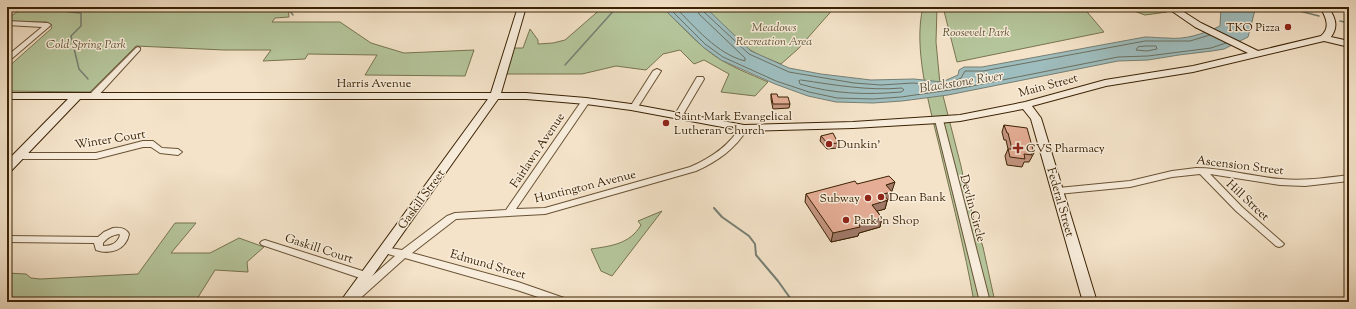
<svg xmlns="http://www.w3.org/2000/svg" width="1356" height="309" font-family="'Sorts Mill Goudy',serif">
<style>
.green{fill:#b5c59b;stroke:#78744f}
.water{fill:#9ebdbe;stroke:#767f73}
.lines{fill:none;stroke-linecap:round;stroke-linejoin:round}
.shore{stroke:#6c7060;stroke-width:1}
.stream-far1{stroke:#767f73;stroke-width:1.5}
.stream{stroke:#767f73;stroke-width:2}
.street-casing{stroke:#695234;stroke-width:2}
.secondary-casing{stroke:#3b2203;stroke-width:2}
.street{fill:#f8eddc;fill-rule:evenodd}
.secondary{fill:#f8eddc;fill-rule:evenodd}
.wall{fill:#c59581;stroke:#3b2203}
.shaded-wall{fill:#a07969;stroke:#3b2203}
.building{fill:#e5ad96;stroke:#3b2203}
.poi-dot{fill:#8f2418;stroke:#f8eddc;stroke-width:1.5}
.labels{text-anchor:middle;stroke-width:3;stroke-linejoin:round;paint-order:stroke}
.park-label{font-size:12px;font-style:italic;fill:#605331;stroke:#f8eddc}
.poi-label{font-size:12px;fill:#3b2203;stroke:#f8eddc;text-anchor:start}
.street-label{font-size:12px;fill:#3b2203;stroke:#f8eddc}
.water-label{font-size:13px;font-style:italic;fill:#59503b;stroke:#f8eddc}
</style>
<rect width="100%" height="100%" fill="#f4e3c9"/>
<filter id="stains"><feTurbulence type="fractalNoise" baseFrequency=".005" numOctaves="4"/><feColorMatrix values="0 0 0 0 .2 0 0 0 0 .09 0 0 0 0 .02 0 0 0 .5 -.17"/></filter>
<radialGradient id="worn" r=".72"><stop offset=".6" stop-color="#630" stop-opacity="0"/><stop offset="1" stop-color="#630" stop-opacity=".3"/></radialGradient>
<path class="green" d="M24,7H288L289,17L275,18L272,22H340L371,43L404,53L474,50L465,76L365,75L377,55L308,54L305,59L263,61L271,50H224L136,46L90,92L7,91V68L52,28L47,22H7V19Z
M603,7H662C679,23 695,42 715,56C731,67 750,74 768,82L755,96L721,92L729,74L704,60L694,64L680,50L663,54L646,70L616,66L582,74H501L508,48H523L530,29L538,40V44L553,43L565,40Z
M701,7H835L798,49L781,64L759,55L745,47Z
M923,7H937L936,42L940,84L961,166L968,200L983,247L995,302H974C965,249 951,197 939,145C929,104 913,48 923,7Z
M943,7H1083L1104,32L957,62Z
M1136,7H1160L1167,12L1145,15L1134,11L1132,9Z
M662,211L612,276L601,271L591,249C611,246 630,244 641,225L638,221Z
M175,223H196L171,253H210L239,238L264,247L247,262L248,272L215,270L195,302H7V273L26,274L31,278L40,279L138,274Z"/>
<path class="water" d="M662,7H705L751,51L789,68L821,74L871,80L914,79L942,82L958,75L959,70L964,67H982L1145,37C1152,37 1159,38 1167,38C1185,40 1203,34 1220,26L1221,7H1252L1255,10L1248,37L1224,49L1212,51L1179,55L1148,60L1118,61L948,95L902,101L873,103L836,102L808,96L775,84L721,60L703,47Z"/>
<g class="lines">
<path class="shore" d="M668,7L705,44L723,57L776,81L809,92L837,98L873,99L901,97L957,89L1118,57L1148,56L1211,48L1226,43
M675,7C695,27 717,54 745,61V58L699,14L697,7
M702,7L704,12L749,54L789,72L854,83L881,85L913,83L943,86L961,78L965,71H983L1145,41H1190L1210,35
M1146,46H1156L1157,49L1147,51L1136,50L1138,47Z
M801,80C835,85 868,91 902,88L904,90L901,92C866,95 833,94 800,84L799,81Z"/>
<path class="stream-far1" d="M68,7L69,12L81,13V26L71,36L79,69L88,79
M290,7L289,10L293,15
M1284,7L1319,16
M1340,21L1349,23
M565,65L617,7"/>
<path class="stream" d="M714,208L722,217L749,236L755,244L756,255L778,281L793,302"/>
<defs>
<path id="street" d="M7,21L48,23L51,25L9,61L7,62V56L42,27L7,25Z
M138,47L140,48V50L96,98H90L89,96L90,94L136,48Z
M657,69L661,71L638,107L637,109H631L630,107L653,71Z
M697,77H703L704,79L681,118H675L674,116Z
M583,99H586L590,101L516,209L545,208L690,167C711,158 729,146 741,126H747L748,128C735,149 718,161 696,171L545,214L456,219L412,253L518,282L567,299L569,302H553L517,290L405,258L356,302H345L347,299L369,279L366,280L262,245L260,243L262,241L265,240L268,241L369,273L371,276L370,278L395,256L381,252L379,250L381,248L384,247L402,250L447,216L455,213L506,210Z
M936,118H939L943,120L990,302H980L935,120Z
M143,141H153L162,148L178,149L182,152L178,155L160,153L151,147H143L96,159H19L15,156L19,153H96Z
M1196,168C1225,168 1253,177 1281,179C1304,181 1326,178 1349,175V181L1305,186L1280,185L1210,174L1242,207L1282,242L1284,244L1282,246L1279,247L1276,246L1236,211L1200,174L1172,177L1130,187L1058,194L1055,193L1054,191L1055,189L1058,188L1130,181L1172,171Z
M113,228C120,227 126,228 129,234C126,250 110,255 96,250L94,243L7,242V236L98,237L104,232ZM119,234L120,235C118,243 111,246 103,246V243C107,238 112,235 119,234Z"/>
<path id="secondary" d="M518,7H526L501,93H526L586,98L631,104L744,125L853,122L960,115L1025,102L1105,80L1193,66L1248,53L1195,27L1166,7H1176L1201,23L1258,51L1321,36C1331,28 1326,17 1320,7H1328C1335,17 1339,26 1331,37L1349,41V47L1324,41L1193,72L1106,86L1032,106L1041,118L1097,302H1083L1031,119L1023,109L960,121L939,123L853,128L744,131L631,110L586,104L526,99H498L354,302H340L488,99H80L11,171L7,172V161L68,99H7V93H491Z"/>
</defs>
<use href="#street" class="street-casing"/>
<use href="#secondary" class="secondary-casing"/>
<use href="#street" class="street"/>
<use href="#secondary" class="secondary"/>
</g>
<path class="wall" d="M771,94L790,104L789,108L773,109L771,99Z
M1004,125L1034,153L1029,162H1024L1022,167L1007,165L1005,156L1008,149L1006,140H1004L1002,132Z
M821,136L838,143L837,148L827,149L820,141Z
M857,184L892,191L890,200L887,201L885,209L877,211L882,218L880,227L859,233L858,236L831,242L805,202L806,194Z"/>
<path class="shaded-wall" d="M895,182L892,191L884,193L886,185Z
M892,192L890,200L887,201L885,209L870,213L872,205L883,194Z
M882,218L880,227L859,233L858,236L831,242L833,233L859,224Z"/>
<path class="building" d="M771,94H777L778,97H788L790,104H773Z
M1004,125L1027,128L1034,153H1031L1032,155L1024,154L1025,159L1010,157L1008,149H1012L1008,133H1007Z
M833,133L838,143L828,144L821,136Z
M889,176L895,182L886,185L892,192L883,194L888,200L872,205L882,218L859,224L860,227L833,233L806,194L855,181L857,184Z"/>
<g class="poi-dot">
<circle cx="1288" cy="27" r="4"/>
<circle cx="666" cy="123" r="4"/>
<circle cx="829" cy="144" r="4"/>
<path d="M1016 142h4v4h4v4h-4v4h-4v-4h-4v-4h4z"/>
<circle cx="881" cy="197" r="4"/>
<circle cx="868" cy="198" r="4"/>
<circle cx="846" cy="220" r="4"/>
</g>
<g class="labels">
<g class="park-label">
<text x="774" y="31">Meadows<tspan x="774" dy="14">Recreation Area</tspan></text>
<text x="976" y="36">Roosevelt Park</text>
<text x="86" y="48">Cold Spring Park</text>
</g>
<g class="poi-label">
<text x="1280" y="31" text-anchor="end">TKO Pizza</text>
<text x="674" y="120">Saint Mark Evangelical<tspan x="674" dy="14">Lutheran Church</tspan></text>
<text x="837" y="148">Dunkin'</text>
<text x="1026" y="152">CVS Pharmacy</text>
<text x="889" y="201">Dean Bank</text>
<text x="860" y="202" text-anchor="end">Subway</text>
<text x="854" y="224">Park 'n Shop</text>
</g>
<g class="street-label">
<text x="374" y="87">Harris Avenue</text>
<text transform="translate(1048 85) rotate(-15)" y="4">Main Street</text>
<text transform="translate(110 139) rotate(-9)" y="4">Winter Court</text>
<text transform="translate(537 150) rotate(-56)" y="4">Fairlawn Avenue</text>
<text transform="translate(1240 165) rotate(7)" y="4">Ascension Street</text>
<text transform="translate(585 186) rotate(-14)" y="4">Huntington Avenue</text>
<text transform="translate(421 199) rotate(-54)" y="4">Gaskill Street</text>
<text transform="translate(1248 200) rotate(43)" y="4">Hill Street</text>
<text transform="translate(1061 202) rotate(74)" y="4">Federal Street</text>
<text transform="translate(973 208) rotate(75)" y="4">Devlin Circle</text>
<text transform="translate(319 248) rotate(18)" y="4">Gaskill Court</text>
<text transform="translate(488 264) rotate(16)" y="4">Edmund Street</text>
</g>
<g class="water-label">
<text transform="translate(961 81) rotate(-9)" y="5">Blackstone River</text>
</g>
</g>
<rect width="1356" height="309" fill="none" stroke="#f4e3c9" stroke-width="24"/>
<rect x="8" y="8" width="1340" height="293" fill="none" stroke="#3b2203" stroke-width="2"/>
<rect x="12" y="12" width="1332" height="285" fill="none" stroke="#3b2203"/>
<rect width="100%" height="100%" filter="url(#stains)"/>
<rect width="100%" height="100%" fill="url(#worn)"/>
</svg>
